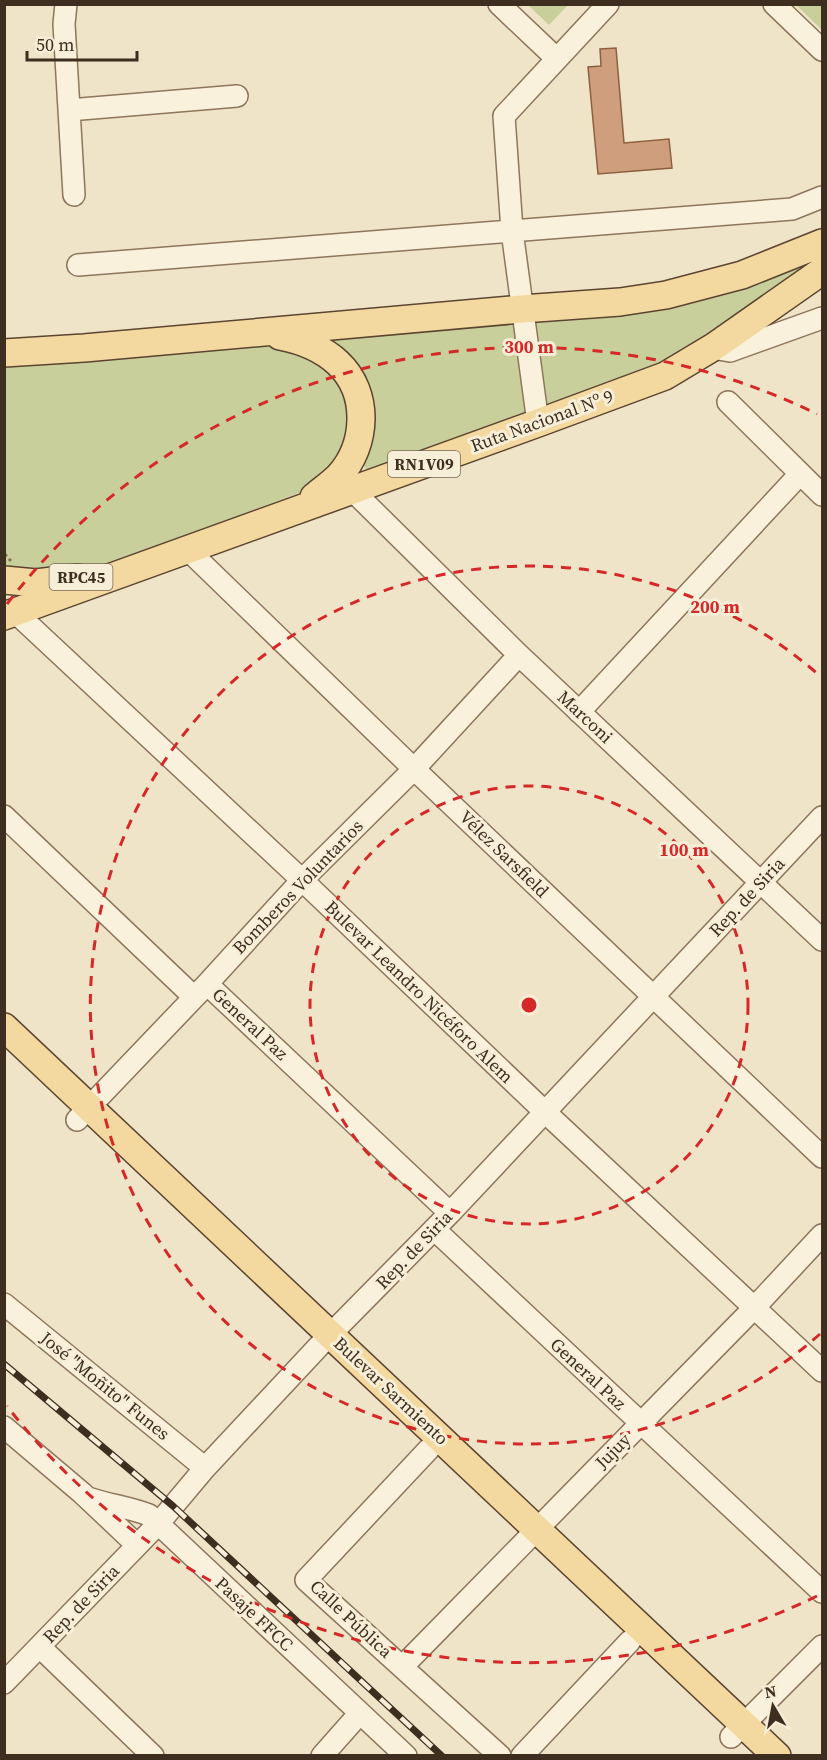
<svg xmlns="http://www.w3.org/2000/svg" width="827" height="1760" font-family="'Source Serif 4',serif">
<style>
.green{fill:#c9cf9b}
.building{fill:#cf9f7d;stroke:#8d5f41;stroke-width:1.5}
.lines{fill:none;stroke-linecap:round;stroke-linejoin:round}
.minor-casing{stroke:#8d765c;stroke-width:24}
.major-casing{stroke:#5b4430;stroke-width:30}
.path{stroke:#8d765c;stroke-width:3;stroke-dasharray:4.5 3;stroke-linecap:butt}
.minor{stroke:#faf1dc;stroke-width:21}
.major{stroke:#f3d9a0;stroke-width:27}
.rail-casing{stroke:#3d2e20;stroke-width:7}
.rail{stroke:#f7eed8;stroke-width:4.5;stroke-dasharray:14;stroke-linecap:butt}
.ring{fill:none;stroke:#d62828;stroke-width:3;stroke-dasharray:10 8}
.labels{text-anchor:middle;stroke-width:6;stroke-linejoin:round;paint-order:stroke}
.shield{fill:#f7eed8;stroke:#756857;stroke-width:1.5}
.shield-label{font-size:16px;font-weight:bold;fill:#3d2e20}
.street-label{font-size:18px;fill:#3d2e20;stroke:#f7eed8}
.centre{fill:#d62828;stroke:#f7eed8;stroke-width:3}
.ring-label{font-size:18px;text-anchor:middle;font-weight:bold;fill:#d62828;stroke:#f7eed8;stroke-width:6;stroke-linejoin:round;paint-order:stroke}
</style>
<rect width="100%" height="100%" fill="#f0e4c8"/>
<path class="green" d="M528,5H568L549,25Z
M796,5H822V30Z
M822,250V262L673,363L368,472L359,460L369,432L314,335L635,308Z
M277,346L308,354L341,383L353,422L339,462L301,492L136,554L88,569L5,573V365L244,347Z"/>
<path class="building" d="M616,48L624,143L669,139L672,168L598,174L588,67L601,66L600,49Z"/>
<g class="lines">
<defs>
<path id="minor" d="M66,4L64,24L74,195
M499,4L557,59
M774,4L822,50
M69,110L237,96
M78,265L792,209L822,197
M712,348L730,351L822,318
M728,402L822,495
M538,423L512,231L504,116L608,4
M352,490L519,655L822,940
M187,549L414,769L822,1157
M15,612L302,880L545,1112L822,1371
M579,712L800,474
M4,816L194,997
M207,984L450,1213
M77,1120L207,984L302,880L414,769L519,655
M434,1229L641,1423L822,1592
M4,1304L205,1468
M4,1427L82,1493L137,1545
M429,1449L306,1580L500,1756
M88,1498C108,1505 129,1507 149,1515L406,1756
M40,1647L153,1756
M402,1667L754,1308L822,1235
M4,1683L158,1524L205,1468L319,1346L450,1213L822,817
M731,1737L822,1646
M322,1756L360,1713
M522,1756L630,1641"/>
<path id="major" d="M280,336C301,340 322,348 338,363C370,393 367,445 339,476C331,484 322,490 314,497
M4,353L84,348L522,309L620,302L666,295L742,275L822,243
M4,580L36,583L78,578
M4,616L538,423L665,376L715,346L822,271
M4,1027L777,1756"/>
</defs>
<use href="#minor" class="minor-casing"/>
<use href="#major" class="major-casing"/>
<path class="path" d="M4,553L11,561"/>
<use href="#minor" class="minor"/>
<use href="#major" class="major"/>
<defs>
<path id="rail" d="M4,1364L173,1506L442,1756"/>
</defs>
<use href="#rail" class="rail-casing"/>
<use href="#rail" class="rail"/>
</g>
<g class="ring">
<circle cx="529" cy="1005" r="219"/>
<path d="M820 1334A439 439 0 1 1 820 676"/>
<path d="M817 1596A658 658 0 0 1 7 1406M7 604A658 658 0 0 1 817 414"/>
</g>
<g class="labels">
<g class="shield">
<rect x="388" y="451" width="72" height="26" rx="4.5"/>
<rect x="49.5" y="564" width="63" height="26" rx="4.5"/>
</g>
<g class="shield-label">
<text x="424" y="470">RN1V09</text>
<text x="81" y="583">RPC45</text>
</g>
<g class="street-label">
<text transform="translate(542 421) rotate(-20)" y="6">Ruta Nacional Nº 9</text>
<text transform="translate(585 717) rotate(43)" y="6">Marconi</text>
<text transform="translate(504 854) rotate(44)" y="6">Vélez Sarsfield</text>
<text transform="translate(298 887) rotate(-46)" y="6">Bomberos Voluntarios</text>
<text transform="translate(747 897) rotate(-47)" y="6">Rep. de Siria</text>
<text transform="translate(419 992) rotate(44)" y="6">Bulevar Leandro Nicéforo Alem</text>
<text transform="translate(250 1024) rotate(43)" y="6">General Paz</text>
<text transform="translate(414 1250) rotate(-46)" y="6">Rep. de Siria</text>
<text transform="translate(588 1374) rotate(43)" y="6">General Paz</text>
<text transform="translate(105 1386) rotate(39)" y="6">José "Moñito" Funes</text>
<text transform="translate(391 1391) rotate(43)" y="6">Bulevar Sarmiento</text>
<text transform="translate(613 1451) rotate(-45)" y="6">Jujuy</text>
<text transform="translate(81 1604) rotate(-46)" y="6">Rep. de Siria</text>
<text transform="translate(254 1614) rotate(43)" y="6">Pasaje FFCC</text>
<text transform="translate(351 1619) rotate(43)" y="6">Calle Pública</text>
</g>
</g>
<circle cx="529" cy="1005" r="9" class="centre"/>
<g class="ring-label">
<text x="529" y="353">300 m</text>
<text x="715" y="613">200 m</text>
<text x="684" y="856">100 m</text>
</g>
<rect width="827" height="1760" fill="none" stroke="#3d2e20" stroke-width="12"/>
<g transform="translate(773 1706) rotate(350)" stroke="#f7eed8" stroke-width="4.5" paint-order="stroke">
<path d="M0-4.5L10 22L0 15L-10 22Z" fill="#3d2e20"/>
<text y="-9" font-size="16" font-weight="bold" text-anchor="middle" fill="#3d2e20">N</text>
</g>
<path d="M27 51v9h110v-9" fill="none" stroke="#3d2e20" stroke-width="3"/>
<text x="36" y="51" font-size="18" fill="#3d2e20" stroke="#f7eed8" stroke-width="4.5" paint-order="stroke">50 m</text>
</svg>
